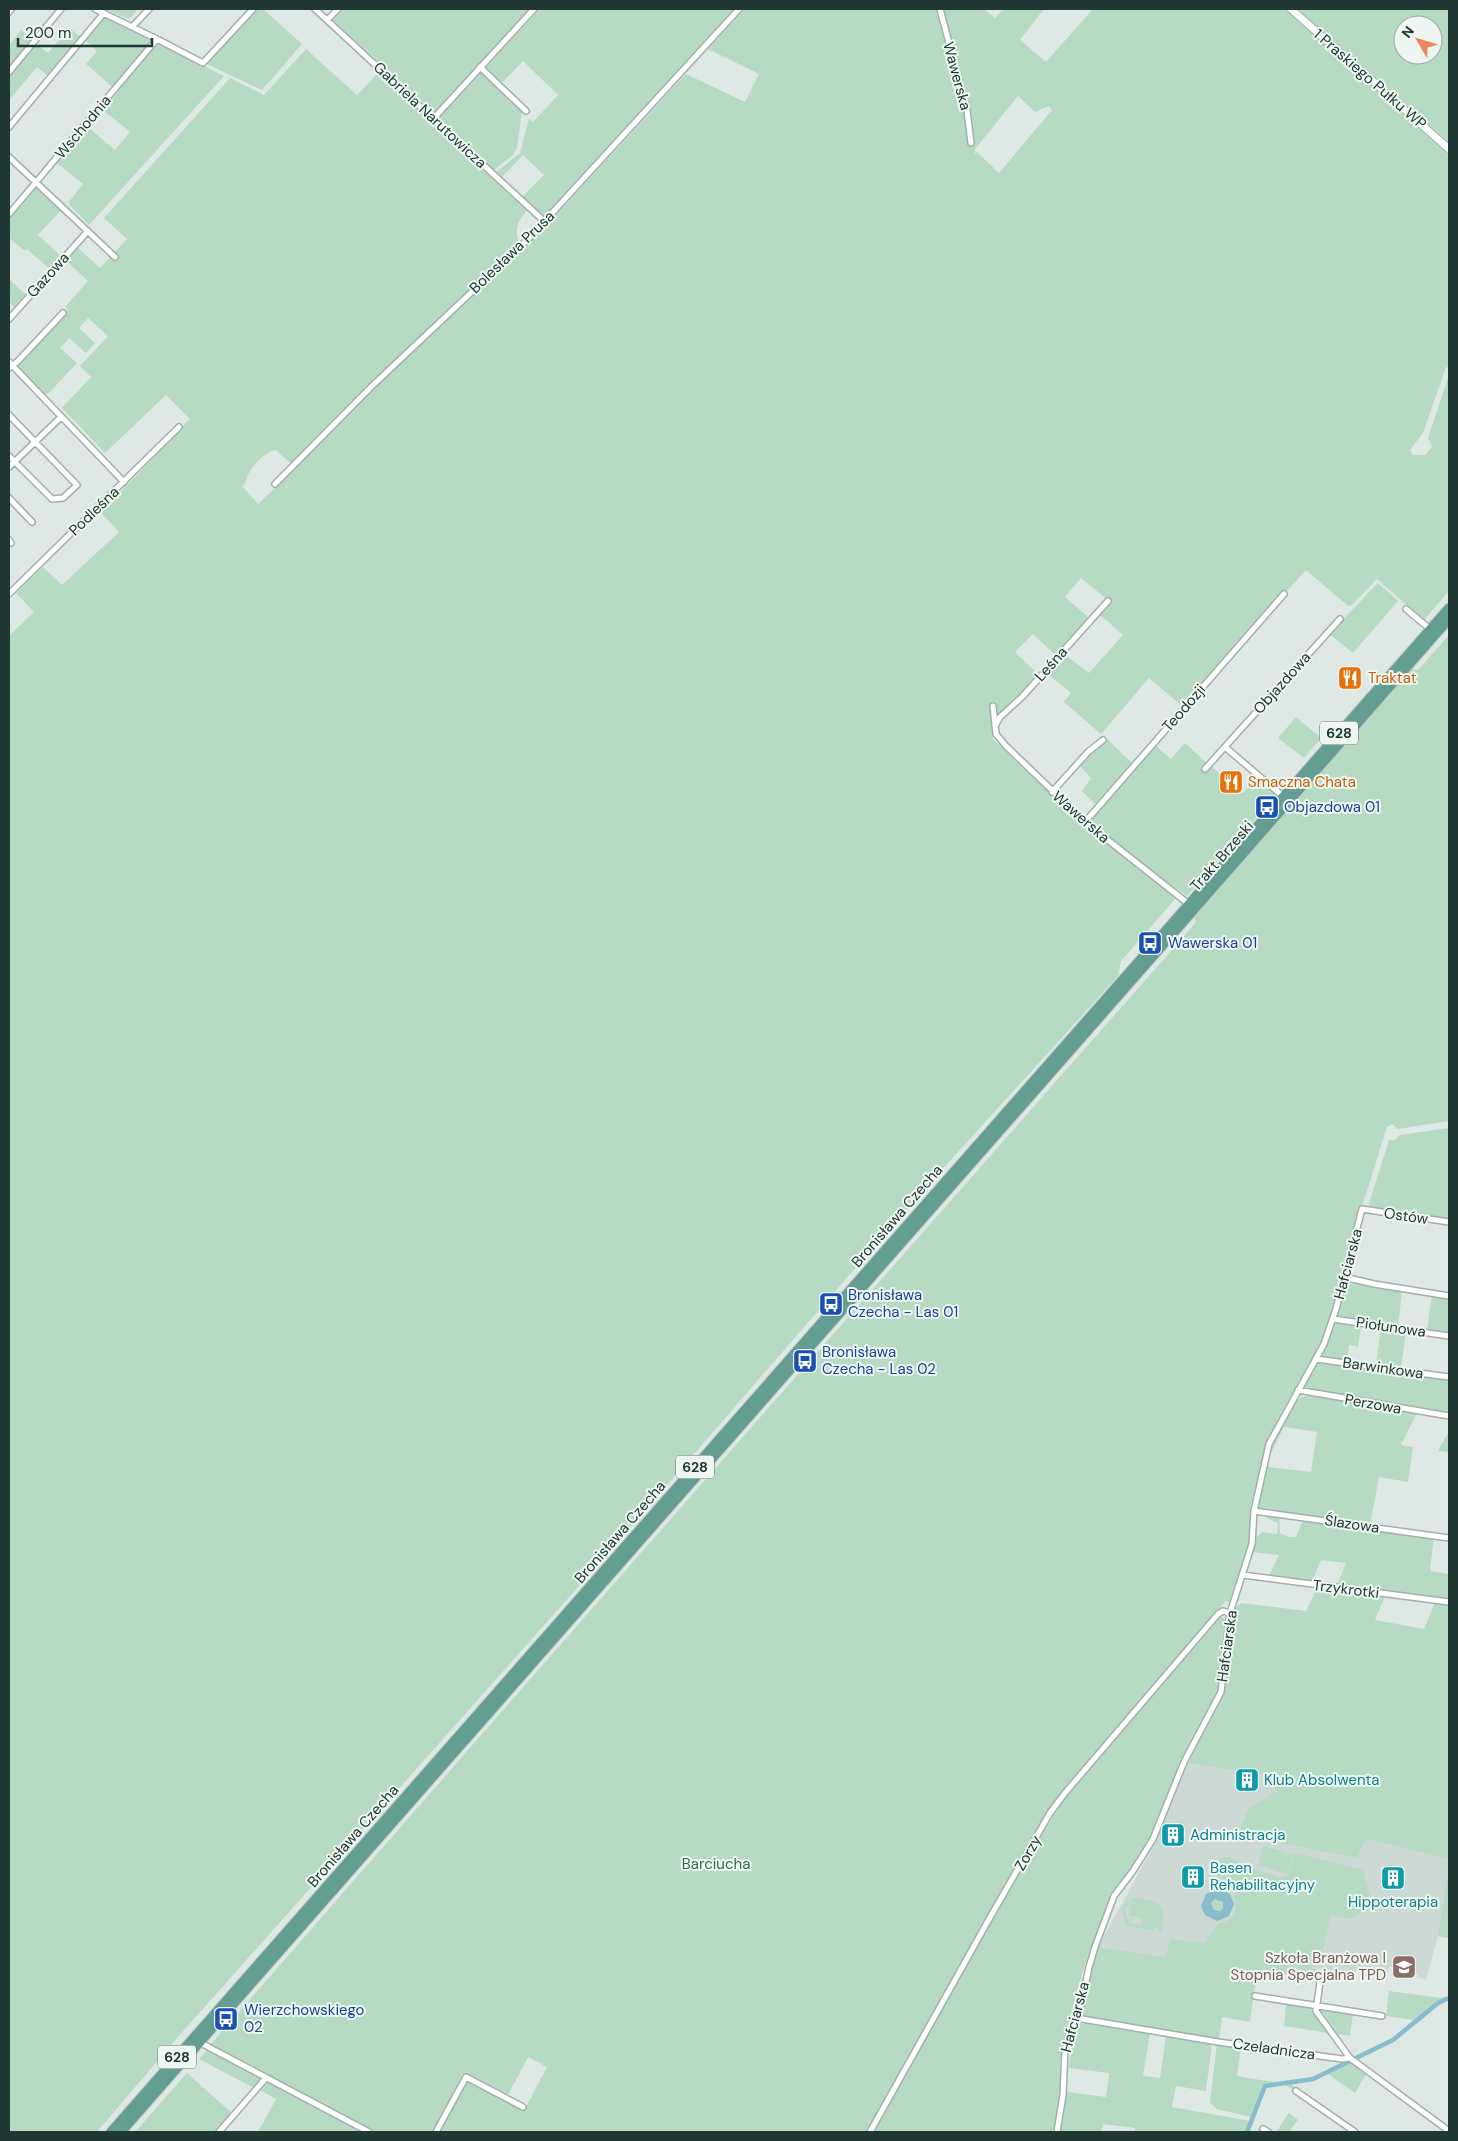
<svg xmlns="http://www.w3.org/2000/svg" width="1458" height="2141" font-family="'DM Sans',sans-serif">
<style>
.built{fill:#ccd9d4}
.green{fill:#b7dac3;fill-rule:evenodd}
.water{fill:#87bdcc;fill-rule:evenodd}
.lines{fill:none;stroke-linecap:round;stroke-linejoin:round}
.canal{stroke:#87bdcc;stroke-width:4.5}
.minor-casing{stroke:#a1b0ac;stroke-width:8}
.tertiary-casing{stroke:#a1b0ac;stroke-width:9}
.primary-casing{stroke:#bcc3c2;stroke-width:11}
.minor{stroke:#fff;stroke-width:5}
.tertiary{stroke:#fff;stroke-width:7}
.primary{stroke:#649d92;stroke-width:9}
.labels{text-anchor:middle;stroke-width:4;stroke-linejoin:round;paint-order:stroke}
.shield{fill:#eef6f2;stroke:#5e716c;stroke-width:1}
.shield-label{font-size:14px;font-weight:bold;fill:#203833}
.street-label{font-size:15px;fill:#203833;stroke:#eef6f2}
.food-label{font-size:15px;fill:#c56008;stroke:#eef6f2;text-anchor:start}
.transit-label{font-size:15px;fill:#164399;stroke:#eef6f2;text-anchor:start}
.culture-label{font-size:15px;fill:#0d838f;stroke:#eef6f2;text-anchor:start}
.park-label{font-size:15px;fill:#2d6c49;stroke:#eef6f2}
.education-label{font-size:15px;fill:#785e54;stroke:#eef6f2;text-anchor:end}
</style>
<rect width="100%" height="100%" fill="#dee9e5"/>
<path class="built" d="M1187,1763L1449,1800V1938L1438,1936L1426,1980L1417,1977L1418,1974L1406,1971L1405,1979L1398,1977L1401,1970L1389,1966L1388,1972L1358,1966L1354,1977L1320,1968L1318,1980L1098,1947L1154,1845Z"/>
<path class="green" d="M105,9H138L129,19Z
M256,9H263L302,44L262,90L207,64Z
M344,9H531L435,113L333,20Z
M540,9H734L545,218L522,197L544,175L523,155L501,178L495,173L520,153L529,118L533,122L558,95L523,61L502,83L486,67Z
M745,9H984L995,18L1003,9H1044L1020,40L1046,62L1093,9H1285L1449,155V368L1446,367L1423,433L1410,450L1413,455H1425L1432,447L1428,438L1449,375V591L1424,620L1377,579L1352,605L1348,606L1306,570L1183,707L1149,678L1101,734L1064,702L1071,693L1048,674L1064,654L1089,673L1123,635L1098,613L1109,601L1081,578L1065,597L1087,616L1088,620L1056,656L1033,634L1015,652L1039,675L993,729V739C1051,796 1112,849 1176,898L1121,961L1118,976L917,1197L587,1577L177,2038L97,2132H9V636L34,612L16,593L43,567L62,585L119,532L100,512L155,457L154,454L190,419L166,395L105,453L62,408L91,377L80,366L108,336L88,318L79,328L95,343L86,353L69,338L60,348L77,363L49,393L42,394L17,366L68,310L65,307L88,281L65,260L77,247L100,268L127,239L104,218L230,78L264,95L306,49L357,95L379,72L527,211C516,223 515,229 519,244L292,465L276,450C263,452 247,471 245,484L242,486L258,504L295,469L293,467L484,281L543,229L686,74L745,102L759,74L708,49ZM1018,96L1035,112L1049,106L1052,110L999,173L977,152L975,154V149Z
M1296,9H1449V143ZM1403,25H1433V55H1403Z
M104,17L224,76L89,225L68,203L83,184L57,163L88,127L115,150L130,132L103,110L118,92L86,64L97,51L85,40Z
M69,28L81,37L48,76L37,67L9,100V76L36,44L48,53Z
M21,30L33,40L9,70V46Z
M482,72L522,111L517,148L513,155L494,170L438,119Z
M36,187L62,209L38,235L62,257L50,269L27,249L25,251L9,238V218Z
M9,279L26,295L15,308L9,302Z
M1378,583L1398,601L1353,653L1329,634Z
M1449,635V1121L1398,1129L1392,1124L1387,1127L1347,1254L1323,1343L1278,1419L1269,1439L1250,1544L1229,1602L1226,1601L1066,1787L1034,1836L993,1906L866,2132H439L467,2080L524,2111L547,2067L528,2057L508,2095L464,2072L433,2132H375L210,2045C530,1679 851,1313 1173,949L1196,922L1194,918L1412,669L1418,670Z
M1296,717L1321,738L1304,758L1278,738Z
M1107,739L1132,763L1095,804L1082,791L1091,778L1080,766Z
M1185,743L1207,763L1202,769L1205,772L1211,766L1242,794L1257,778L1276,795L1187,896L1169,883L1165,884L1088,821L1155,745L1171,759Z
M1449,1128V1221L1370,1209L1368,1207L1389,1140H1395L1400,1135Z
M1344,1282L1402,1291L1398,1327L1335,1318Z
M1432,1295L1449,1298V1334L1427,1331Z
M1334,1321L1361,1326L1358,1347L1349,1345L1347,1362L1321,1358Z
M1381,1329L1406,1332L1401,1367L1376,1363Z
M1319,1361L1449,1379V1414L1302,1390Z
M1308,1395L1417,1413L1401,1445L1413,1447L1408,1482L1379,1477L1370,1525L1255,1509L1268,1467L1311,1472L1317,1432L1284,1427L1270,1455C1275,1434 1285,1401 1308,1395Z
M1449,1431V1452L1438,1451Z
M1264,1514L1279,1517L1280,1533L1289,1537H1296L1303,1520L1434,1537L1430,1571L1449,1574V1599L1337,1585L1346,1563L1321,1560L1312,1582L1269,1576L1279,1555L1252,1552L1254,1537L1258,1536L1262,1532L1277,1534L1278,1523L1267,1518Z
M1317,1588L1385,1596L1375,1620L1424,1629L1435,1602L1449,1604V1859L1369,1839L1364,1842L1357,1858L1241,1835L1240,1830L1249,1808L1277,1791L1274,1790L1276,1776L1187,1763L1216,1705L1235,1608L1241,1603L1306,1611Z
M1219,1616L1227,1620L1219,1691L1194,1735L1176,1774L1162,1814L1132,1871L1114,1895L1101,1922L1087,1958L1080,1981L1060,2060L1061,2100L1054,2132H873L1028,1857L1067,1794Z
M1263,1846L1293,1854L1288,1874L1258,1865Z
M1295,1853L1363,1870L1370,1895L1369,1903L1363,1911L1349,1919L1331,1915L1321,1958L1313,1960L1312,1968L1320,1972L1319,1980L1257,1971L1250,2022L1222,2017L1219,2039L1081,2016L1090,1972L1098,1947L1166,1957L1170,1939L1205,1943L1218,1924L1227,1921L1236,1912L1234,1896L1240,1886L1214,1874L1222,1857H1230L1239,1862L1240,1870L1246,1873L1242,1881L1249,1868L1282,1878L1289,1874Z
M1449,1868V1938L1438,1936Z
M1136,1898C1162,1901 1167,1905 1161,1932L1158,1931V1927L1151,1930L1125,1926L1122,1908L1127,1901ZM1131,1903L1129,1916L1143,1918L1142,1925L1131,1923L1126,1917L1125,1909Z
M1211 1905a6 6 0 1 1 12 0a6 6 0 1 1-12 0Z
M1389,1991L1441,1998L1449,1996V2000L1441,2003L1420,2021L1386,2016Z
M1286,2004L1313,2008V2012L1328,2033L1284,2026Z
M1320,2009L1353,2014L1350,2036L1338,2034Z
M1412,2022L1417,2023L1393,2042L1356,2060L1354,2057L1393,2038Z
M1079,2023L1150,2033L1143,2076L1160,2078L1166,2036L1212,2043L1206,2091L1176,2086L1172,2107L1250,2121L1253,2122L1249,2132H1135V2128L1103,2124L1101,2132H1061L1067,2092L1106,2097L1109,2073L1069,2068L1075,2025Z
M1217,2043L1241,2047L1237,2076C1262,2080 1287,2087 1313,2077C1325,2073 1338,2061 1351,2062C1356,2063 1363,2070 1367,2073L1355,2093L1328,2074L1308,2082L1292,2084L1296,2089L1295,2091L1283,2084L1266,2087L1254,2119L1251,2117L1217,2109L1210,2103Z
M207,2050L261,2079L254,2088L199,2059Z
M187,2073L232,2113L215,2132H135Z
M268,2083H269L363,2132H258L276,2099L261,2091Z
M1289,2113L1298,2120L1289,2132H1276Z"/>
<path class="water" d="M1218,1889L1230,1894L1234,1904L1229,1916L1217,1921L1205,1915L1201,1906L1206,1894ZM1215,1899L1223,1902V1908L1220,1911L1214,1910L1211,1903Z"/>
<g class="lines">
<path class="canal" d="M1247,2132L1265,2086L1313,2079L1393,2040L1438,2003L1449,1998"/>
<defs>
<path id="minor" d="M95,9L157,39L203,63L253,9
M315,9L545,222
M940,9L967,111L971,143
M9,12L11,9
M327,20L338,9
M133,26L149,9
M480,67L526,111
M9,72L61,9
M434,118L534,9
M9,127L104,13
M9,157L115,257
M9,214L157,39
M9,319L88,231
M9,362L124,482
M9,368L18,361L63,313
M9,415L77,485L63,498L52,499L9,456
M9,467L61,417
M275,484L371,387L530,237L739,9
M9,498L32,522
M9,540L11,543
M9,594L179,427
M1406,609L1430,629
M993,706L996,734L1006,746L1085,822L1190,905
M995,726L1000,717L1022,697L1108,601
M1225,747L1285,798
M1205,769L1340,619
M1052,792L1088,752L1103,740
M1085,822L1284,594
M1344,1277L1374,1284L1449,1296
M1333,1319L1449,1336
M1316,1359L1449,1377
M1298,1390L1449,1416
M1254,1511L1449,1538
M1243,1575L1449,1602
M1320,1982L1316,2011L1350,2058
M1255,1996L1382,2016
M1076,2018L1218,2042L1342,2059L1350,2058L1449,2131
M199,2042L369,2132
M1296,2091L1355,2132
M1263,2129L1268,2132
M219,2132L266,2078
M436,2132L466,2077L523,2107
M870,2132L988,1921L1050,1813L1065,1793L1218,1614L1223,1611L1230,1613
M1057,2132L1063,2095L1065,2050L1070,2031L1081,2005L1089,1967L1095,1947L1114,1896L1133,1871L1153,1839L1184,1762L1221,1692L1230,1613L1252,1544L1254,1511L1269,1444L1324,1344L1336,1309L1362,1209L1449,1222"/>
<path id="tertiary" d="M1291,9L1449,149"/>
<path id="primary" d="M111,2132L1449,608
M121,2132L1449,619"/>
</defs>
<use href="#minor" class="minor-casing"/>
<use href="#tertiary" class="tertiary-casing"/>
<use href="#primary" class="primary-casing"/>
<use href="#minor" class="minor"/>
<use href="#tertiary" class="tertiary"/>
<use href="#primary" class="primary"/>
</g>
<defs>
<symbol id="restaurant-square" viewBox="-11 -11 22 22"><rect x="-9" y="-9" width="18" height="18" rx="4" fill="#e8710a" stroke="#eef6f2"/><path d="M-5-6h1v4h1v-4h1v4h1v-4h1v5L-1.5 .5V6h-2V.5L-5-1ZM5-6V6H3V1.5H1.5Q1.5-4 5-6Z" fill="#fff"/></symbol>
<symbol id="bus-square" viewBox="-11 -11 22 22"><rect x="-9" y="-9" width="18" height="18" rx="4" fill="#1a4fb4" stroke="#eef6f2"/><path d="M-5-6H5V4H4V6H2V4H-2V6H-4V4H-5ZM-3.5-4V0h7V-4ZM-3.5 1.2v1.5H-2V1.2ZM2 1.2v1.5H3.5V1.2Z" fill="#fff"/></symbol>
<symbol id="building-square" viewBox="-11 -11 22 22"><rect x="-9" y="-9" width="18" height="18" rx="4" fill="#0f9aa8" stroke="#eef6f2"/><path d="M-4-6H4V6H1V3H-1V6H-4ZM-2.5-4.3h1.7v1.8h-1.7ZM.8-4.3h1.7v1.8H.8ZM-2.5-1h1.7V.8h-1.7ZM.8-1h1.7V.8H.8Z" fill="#fff"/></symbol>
<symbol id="school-square" viewBox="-11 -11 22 22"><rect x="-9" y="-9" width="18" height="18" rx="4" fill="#8d6e63" stroke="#eef6f2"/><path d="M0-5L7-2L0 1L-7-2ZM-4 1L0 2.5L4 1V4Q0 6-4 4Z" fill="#fff"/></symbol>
</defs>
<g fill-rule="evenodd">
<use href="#restaurant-square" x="1336" y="664" width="28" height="28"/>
<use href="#restaurant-square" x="1217" y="768" width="28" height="28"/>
<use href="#bus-square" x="1253" y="793" width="28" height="28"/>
<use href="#bus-square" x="1136" y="929" width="28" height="28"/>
<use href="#bus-square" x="817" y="1290" width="28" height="28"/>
<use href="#bus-square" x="791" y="1347" width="28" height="28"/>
<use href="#building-square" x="1233" y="1766" width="28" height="28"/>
<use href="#building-square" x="1159" y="1821" width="28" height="28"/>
<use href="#building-square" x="1179" y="1863" width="28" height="28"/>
<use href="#building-square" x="1379" y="1864" width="28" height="28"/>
<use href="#school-square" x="1390" y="1953" width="28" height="28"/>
<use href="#bus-square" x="212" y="2005" width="28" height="28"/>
</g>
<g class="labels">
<g class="shield">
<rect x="1320" y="721.5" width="38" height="23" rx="4"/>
<rect x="676" y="1455.5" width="38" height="23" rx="4"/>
<rect x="158" y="2045.5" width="38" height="23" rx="4"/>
</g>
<g class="shield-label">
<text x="1339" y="738">628</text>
<text x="695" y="1472">628</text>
<text x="177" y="2062">628</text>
</g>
<g class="street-label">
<text transform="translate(957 76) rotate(75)" y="5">Wawerska</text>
<text transform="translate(1370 79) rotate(41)" y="5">1 Praskiego Pułku WP</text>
<text transform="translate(430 115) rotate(43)" y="5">Gabriela Narutowicza</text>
<text transform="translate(83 127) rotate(-50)" y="5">Wschodnia</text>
<text transform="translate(512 252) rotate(-44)" y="5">Bolesława Prusa</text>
<text transform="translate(48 275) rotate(-48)" y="5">Gazowa</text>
<text transform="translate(94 511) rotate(-44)" y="5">Podleśna</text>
<text transform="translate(1051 664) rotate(-48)" y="5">Leśna</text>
<text transform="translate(1282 683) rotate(-48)" y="5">Objazdowa</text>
<text transform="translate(1184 708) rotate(-49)" y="5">Teodozji</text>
<text transform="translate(1081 817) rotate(41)" y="5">Wawerska</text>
<text transform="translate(1222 856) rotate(-49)" y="5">Trakt Brzeski</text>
<text transform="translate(897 1216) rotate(-49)" y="5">Bronisława Czecha</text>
<text transform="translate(1406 1216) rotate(8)" y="5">Ostów</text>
<text transform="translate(1348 1264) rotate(-75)" y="5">Hafciarska</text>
<text transform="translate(1391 1327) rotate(8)" y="5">Piołunowa</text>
<text transform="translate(1383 1368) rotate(8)" y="5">Barwinkowa</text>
<text transform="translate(1373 1404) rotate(10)" y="5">Perzowa</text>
<text transform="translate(1352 1524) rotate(8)" y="5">Ślazowa</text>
<text transform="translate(620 1532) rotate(-49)" y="5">Bronisława Czecha</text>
<text transform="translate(1346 1589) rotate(7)" y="5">Trzykrotki</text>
<text transform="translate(1227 1646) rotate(-82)" y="5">Hafciarska</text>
<text transform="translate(353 1836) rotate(-49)" y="5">Bronisława Czecha</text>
<text transform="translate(1028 1853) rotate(-60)" y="5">Zorzy</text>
<text transform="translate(1075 2017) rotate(-75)" y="5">Hafciarska</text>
<text transform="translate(1274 2049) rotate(8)" y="5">Czeladnicza</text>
</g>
<g class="food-label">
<text x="1368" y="683">Traktat</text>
<text x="1248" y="787">Smaczna Chata</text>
</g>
<g class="transit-label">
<text x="1284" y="812">Objazdowa 01</text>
<text x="1168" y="948">Wawerska 01</text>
<text x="848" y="1300">Bronisława<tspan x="848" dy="17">Czecha - Las 01</tspan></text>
<text x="822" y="1357">Bronisława<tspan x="822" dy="17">Czecha - Las 02</tspan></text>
<text x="244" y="2015">Wierzchowskiego<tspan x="244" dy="17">02</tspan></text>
</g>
<g class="culture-label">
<text x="1264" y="1785">Klub Absolwenta</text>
<text x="1190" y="1840">Administracja</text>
<text x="1210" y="1873">Basen<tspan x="1210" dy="17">Rehabilitacyjny</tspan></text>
<text x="1393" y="1907" text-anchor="middle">Hippoterapia</text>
</g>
<g class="park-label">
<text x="716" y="1869">Barciucha</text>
</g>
<g class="education-label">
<text x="1386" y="1963">Szkoła Branżowa I<tspan x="1386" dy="17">Stopnia Specjalna TPD</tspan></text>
</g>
</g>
<rect width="1458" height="2141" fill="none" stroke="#203833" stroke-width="20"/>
<g transform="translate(1418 40) rotate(308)"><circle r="24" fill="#eef6f2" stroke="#9caaa6"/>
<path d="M0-4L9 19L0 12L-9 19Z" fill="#eb875a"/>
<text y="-8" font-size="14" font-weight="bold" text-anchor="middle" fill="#203833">N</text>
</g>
<path d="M18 38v8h134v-8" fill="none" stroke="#203833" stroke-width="2.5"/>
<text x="25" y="38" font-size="15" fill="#203833" stroke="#eef6f2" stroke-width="4" paint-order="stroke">200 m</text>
</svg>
